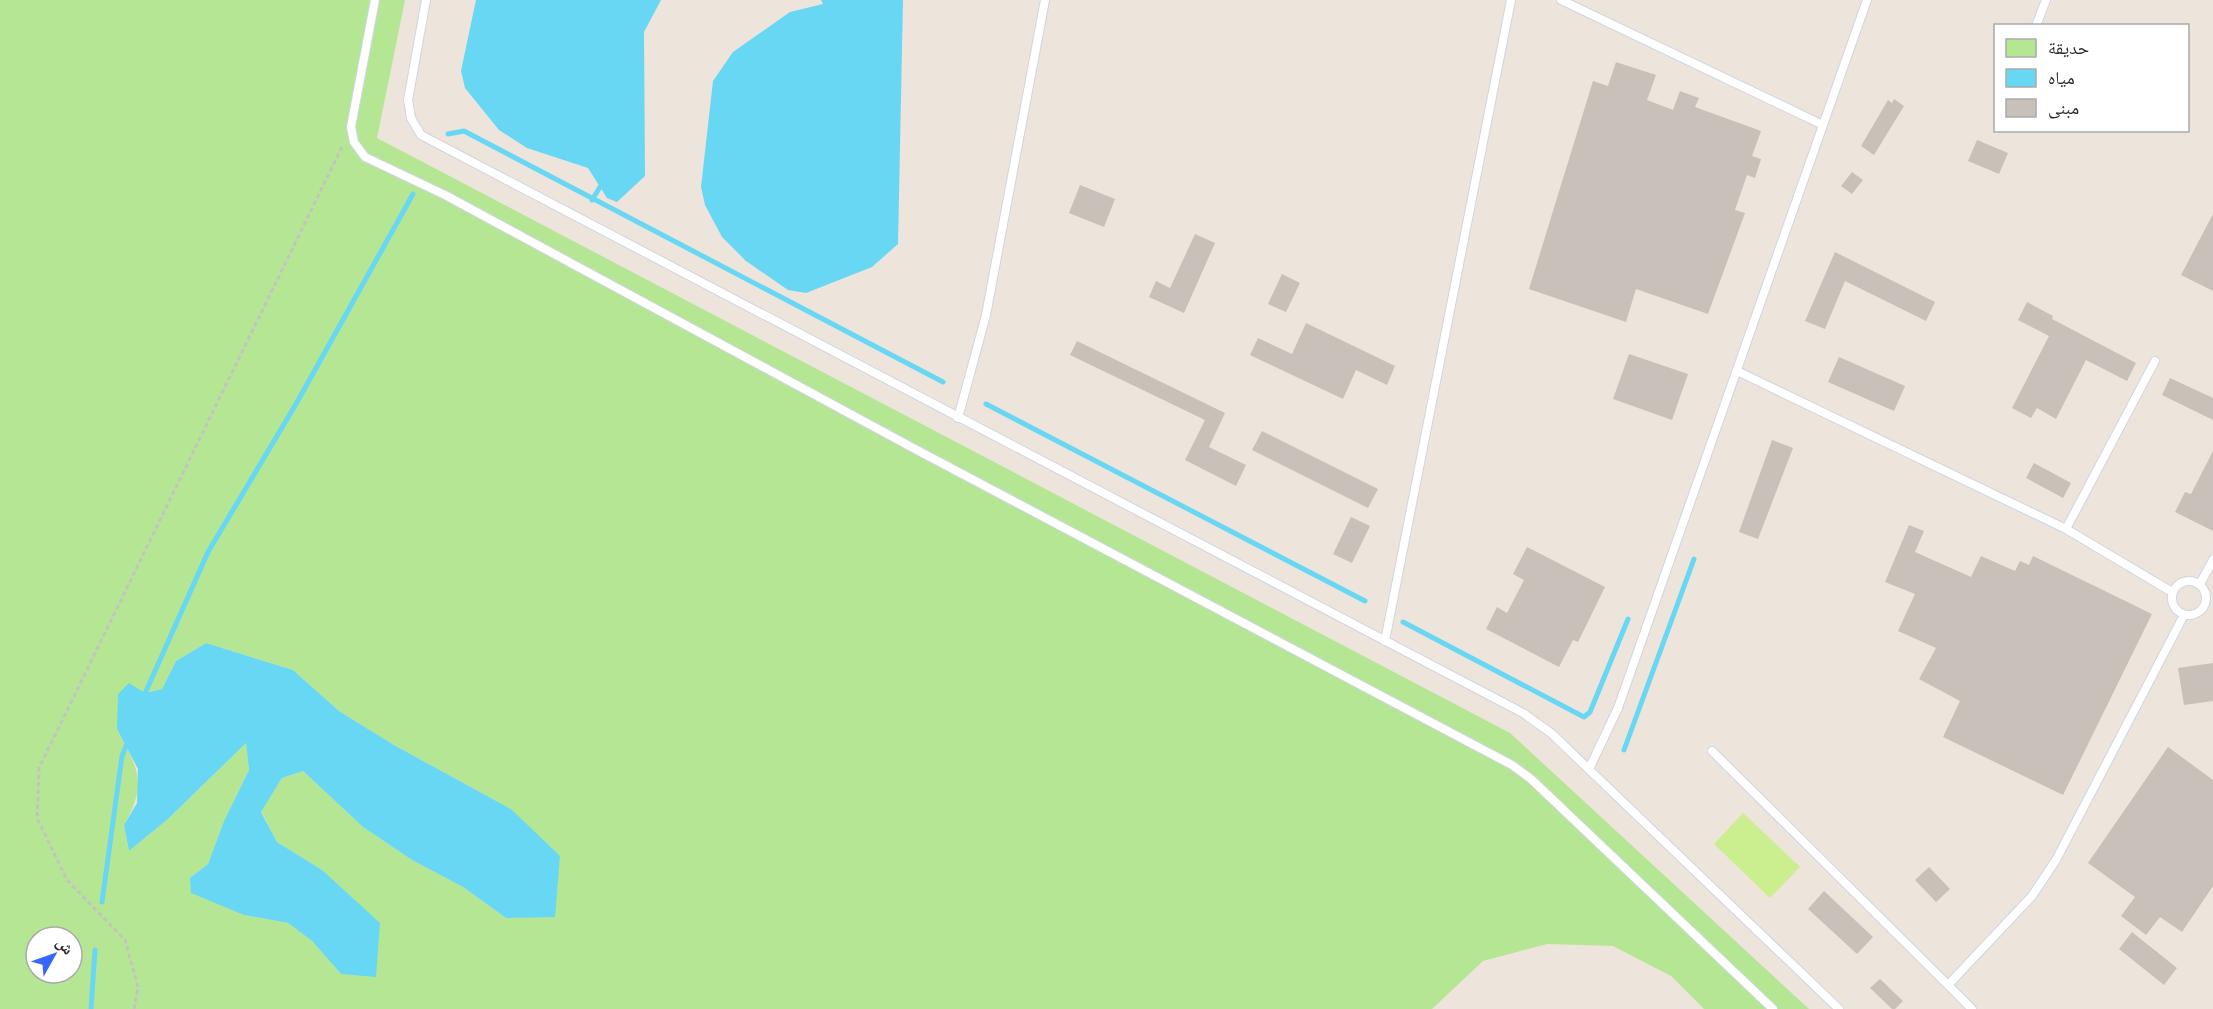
<svg xmlns="http://www.w3.org/2000/svg" width="2213" height="1009" font-family="'Work Sans','Noto Naskh Arabic',sans-serif">
<style>
.green{fill:#b5e694;fill-rule:evenodd}
.pitch{fill:#cbee8f}
.water{fill:#68d7f4}
.lines{fill:none;stroke-linecap:round;stroke-linejoin:round}
.stream{stroke:#68d7f4;stroke-width:5}
.building{fill:#c8c1ba}
.service-casing{stroke:#d0d5e3;stroke-width:10}
.path{stroke:#c3c3c3;stroke-width:3;stroke-dasharray:4.5 3;stroke-linecap:butt}
.service{stroke:#fff;stroke-width:8}
</style>
<rect width="100%" height="100%" fill="#ede4db"/>
<path class="green" d="M0,0H405L377,138L1510,733L1809,1009H1704L1671,976L1613,946L1547,944L1483,961L1432,1009H0ZM206,643L293,670L339,711L394,745L511,809L555,916L506,918L463,887L412,860L363,827L303,771L282,778L261,811L277,842L322,870L341,974L312,941L288,923L244,915L190,878L208,864L224,821L249,770L246,743L168,819L129,851L124,825C148,783 138,769 117,729L145,693L162,689L176,661ZM36,937H72V973H36Z"/>
<path class="pitch" d="M1743,813L1800,867L1770,898L1714,844Z"/>
<path class="water" d="M476,0H661L644,32L645,176L617,202L607,198L588,168L527,148L499,130L465,88L461,71Z
M821,0H903L898,244L872,267L806,293L788,290L746,261L722,237L705,205L701,187L713,81L733,52L790,12L823,4Z
M206,643L293,670L339,711L394,745L511,809L560,856L555,917L506,918L463,887L412,860L363,827L303,771L282,778L261,812L277,842L322,870L380,923L376,977L341,974L312,941L288,923L244,915L191,893L190,878L208,864L224,821L249,770L246,743L168,819L129,851L124,825L137,803L138,769L117,729L118,694L129,683L145,693L162,689L176,661Z"/>
<g class="lines">
<path class="stream" d="M448,134L464,131L943,382
M592,200L600,187
M986,404L1365,601
M1403,622L1584,717L1590,712L1628,619
M143,698L208,552L296,404L413,194
M1624,750L1694,559
M102,902L122,756L128,741
M91,1009L95,950"/>
</g>
<path class="building" d="M1616,62L1656,75L1647,100L1673,110L1680,91L1699,98L1695,107L1761,131L1752,156L1761,159L1755,178L1747,175L1735,210L1745,213L1708,314L1636,289L1626,322L1529,289L1593,81L1608,86Z
M1894,99L1904,106L1874,155L1861,146L1888,100L1892,103Z
M1977,140L2008,153L1999,174L1968,161Z
M1852,172L1863,180L1852,194L1841,186Z
M1080,185L1115,199L1104,227L1069,213Z
M2213,214V291L2181,275Z
M1195,234L1215,243L1184,313L1149,297L1156,281L1170,288Z
M1835,252L1935,302L1926,321L1845,281L1825,329L1805,321Z
M1282,274L1300,283L1286,312L1268,304Z
M2027,302L2053,316L2052,319L2136,363L2127,381L2086,360L2056,419L2037,408L2031,418L2012,408L2049,336L2018,320Z
M1306,323L1395,366L1387,385L1356,370L1343,399L1250,355L1258,338L1292,354Z
M1077,341L1225,413L1209,447L1246,465L1236,486L1185,460L1205,420L1070,355Z
M1629,354L1688,374L1672,420L1613,399Z
M1839,357L1905,386L1894,411L1828,382Z
M2170,378L2213,398V420L2162,395Z
M1262,431L1378,489L1368,508L1252,450Z
M1772,440L1793,448L1758,539L1739,532Z
M2213,451V531L2175,512L2185,492L2191,494Z
M2034,463L2071,483L2063,498L2026,478Z
M1351,517L1370,526L1352,563L1333,554Z
M1909,525L1924,531L1915,552L1971,577L1981,556L2015,571L2020,561L2029,565L2033,556L2152,614L2063,795L1943,737L1960,701L1919,679L1936,648L1898,631L1915,594L1885,582Z
M1527,547L1605,587L1578,642L1573,640L1559,667L1486,629L1497,607L1507,613L1524,580L1513,574Z
M2213,663V701L2184,705L2178,668Z
M2168,747L2213,780V886L2182,932L2160,917L2146,935L2121,916L2135,897L2088,863Z
M1929,867L1950,889L1936,902L1915,880Z
M1824,891L1873,937L1857,954L1808,909Z
M2132,932L2177,968L2164,985L2119,949Z
M1880,979L1903,1001L1895,1009H1892L1870,988Z"/>
<g class="lines">
<defs>
<path id="service" d="M375,0L351,127L354,142L365,157L445,195L915,449L1512,765L1531,779L1773,1009
M426,0L408,100L411,118L421,135L1523,713L1551,733L1839,1009
M1561,0L1823,125L1867,0
M2036,26L2046,0
M1737,371L2066,529L2172,592
M958,418L986,315L1045,0
M2066,529L2155,361
M2172 598a17 17 0 1 1 34 0a17 17 0 1 1-34 0Z
M2200,584L2213,560
M1385,641L1511,0
M1712,751L1948,985L2032,896L2056,860L2184,615
M1589,769L1618,708L1823,125
M1948,985L1972,1009"/>
</defs>
<use href="#service" class="service-casing"/>
<path class="path" d="M134,1009L138,987L125,940L67,880L37,818L39,768L342,147"/>
<use href="#service" class="service"/>
</g>
<rect x="1994" y="24" width="195" height="108" fill="#ffffff" stroke="#aaaaaa" stroke-width="1.5"/>
<rect x="2006" y="39" width="30" height="18" fill="#b5e694" stroke="#aaaaaa" stroke-width="1.5"/>
<text x="2048" y="54" font-size="18" fill="#2a2a2a">حديقة</text>
<rect x="2006" y="69" width="30" height="18" fill="#68d7f4" stroke="#aaaaaa" stroke-width="1.5"/>
<text x="2048" y="84" font-size="18" fill="#2a2a2a">مياه</text>
<rect x="2006" y="99" width="30" height="18" fill="#c8c1ba" stroke="#aaaaaa" stroke-width="1.5"/>
<text x="2048" y="114" font-size="18" fill="#2a2a2a">مبنى</text>
<g transform="translate(54 955) rotate(50)"><circle r="28" fill="#ffffff" stroke="#aaaaaa" stroke-width="1.5"/>
<path d="M0-4.5L10 22L0 15L-10 22Z" fill="#3567ff"/>
<text y="-9" font-size="16" font-weight="bold" text-anchor="middle" fill="#2a2a2a">ش</text>
</g>
</svg>
